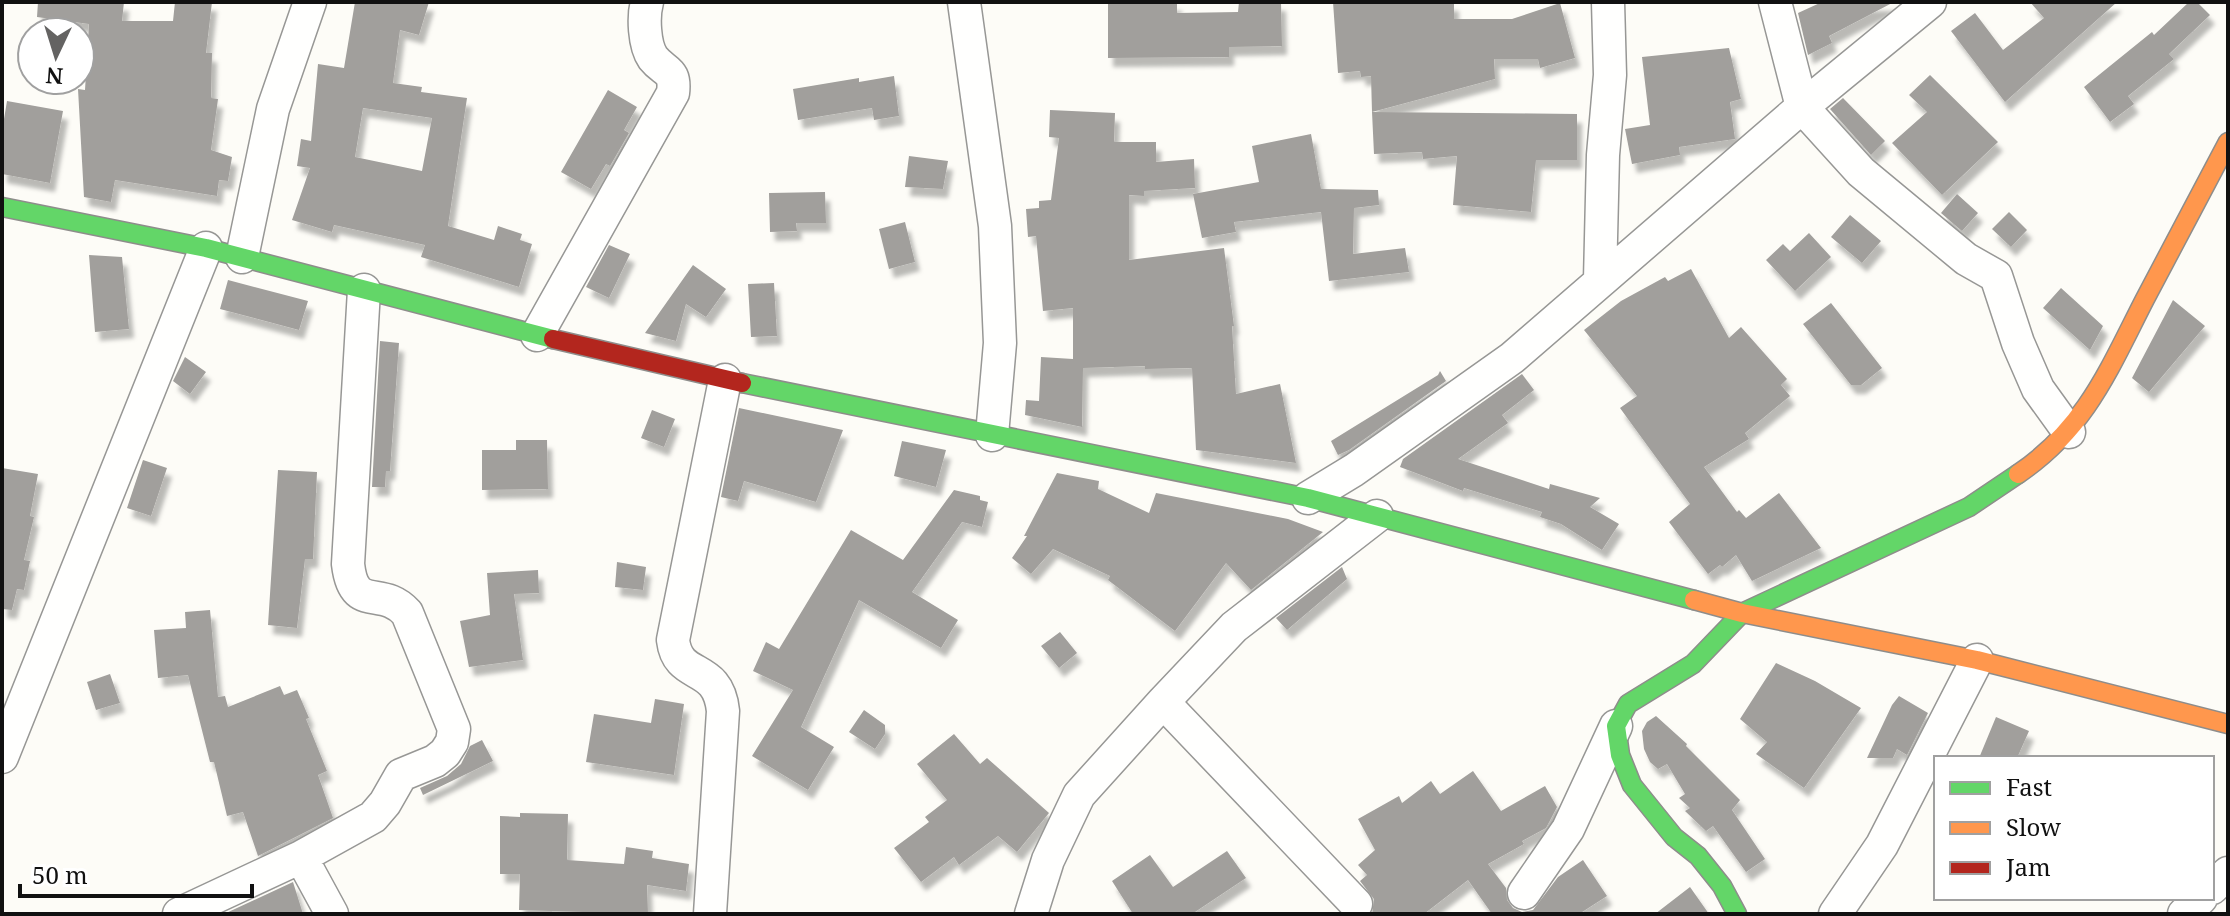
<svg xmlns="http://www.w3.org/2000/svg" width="2230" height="916" font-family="'Noto Serif',serif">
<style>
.building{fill:#a19f9c;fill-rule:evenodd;filter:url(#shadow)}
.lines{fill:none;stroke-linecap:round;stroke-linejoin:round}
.street-casing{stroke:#979795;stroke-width:35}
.fast-casing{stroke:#8e8d8b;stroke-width:21}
.slow-casing{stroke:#8e8d8b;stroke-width:21}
.jam-casing{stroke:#8e8d8b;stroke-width:21}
.street{stroke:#fffffe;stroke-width:32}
.fast{stroke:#63d668;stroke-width:18}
.slow{stroke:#ff974d;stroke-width:18}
.jam{stroke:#b3261e;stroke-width:18}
</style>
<defs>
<filter id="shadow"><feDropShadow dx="5" dy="9" stdDeviation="2" flood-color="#0004"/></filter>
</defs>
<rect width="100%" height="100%" fill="#fdfcf7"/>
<path class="building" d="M38,2H124L122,21H173L175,2H212L206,53H212L211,98L218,99L211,150L232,157L228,181L219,180L217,196L115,180L111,202L84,197L78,89L85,90L89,24L37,17Z
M355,2H429L419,35L400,30L393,83L422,87L421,92L467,98L448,226L494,240L498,226L522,234L520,240L532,244L519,287L421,257L425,245L334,225L332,232L292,220L310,168L297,166L301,139L311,141L318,64L344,68ZM363,108L432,118L422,171L355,157Z
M1108,2H1177V13L1238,12L1239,2H1281L1282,46L1229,47V57L1108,58Z
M1333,2H1454V19H1512L1560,3L1575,58L1540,68L1538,59H1494L1495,79L1372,112L1371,76L1361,77L1360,71L1338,73Z
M1822,2H1894L1829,36L1832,43L1808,55L1798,13Z
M2030,2H2117L2005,102L1951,31L1975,13L2003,50L2044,18Z
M2189,2H2197L2210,15L2169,54L2174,59L2128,96L2134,104L2110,122L2084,87L2152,32L2154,35Z
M1729,48L1741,99L1730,102L1735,139L1679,147L1680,155L1632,164L1625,129L1650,125L1642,57Z
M1930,75L1998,142L1942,195L1892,143L1927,112L1909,95Z
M894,76L899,116L874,120L872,108L798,120L793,89L859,78V82Z
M608,90L637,107L624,130L629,133L610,166L606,164L591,189L561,172Z
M1843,98L1885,141L1871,155L1830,109Z
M7,101L63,111L50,183L2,174V131Z
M1050,110L1115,113L1114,142H1156V162L1194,159L1195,188L1144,191V196L1129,195V260L1224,248L1234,326H1232L1236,394L1280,384L1296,463L1196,450L1192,368L1145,369V366L1083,368L1082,427L1025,415L1026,400L1039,401L1041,357L1073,359V308L1043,311L1036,236L1028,237L1026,209L1039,208V201L1051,200L1059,138L1049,137Z
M1372,112L1577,114V160H1536L1531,212L1453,205L1457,156L1423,159L1422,152L1374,154Z
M1311,134L1321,189L1378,190L1379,205L1354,208L1353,254L1405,248L1409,272L1329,281L1321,212L1234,222L1236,232L1202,238L1193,194L1259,182L1252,146Z
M909,156L948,161L943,189L905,187Z
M825,192L826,223H796L797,231L770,232L769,193Z
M1957,194L1978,213L1962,231L1941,213Z
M2009,212L2027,230L2011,247L1992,229Z
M1850,215L1881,241L1862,263L1831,237Z
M905,222L915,262L889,269L879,229Z
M1809,233L1831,257L1795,291L1766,260L1783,244L1790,251Z
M609,245L630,254L609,298L586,287Z
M89,255L122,257L129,329L95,332Z
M693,265L726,289L706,317L686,304L676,341L645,333Z
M1691,269L1729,338L1741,327L1787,379L1781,385L1790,396L1745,433L1749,439L1704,467L1737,512L1739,510L1746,518L1779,493L1821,548L1752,581L1736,555L1722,567L1720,565L1708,574L1669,522L1690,504L1620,408L1637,396L1584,330L1621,301L1665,277L1668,281Z
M228,280L308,301L299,330L220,309Z
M774,283L777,336L751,337L748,284Z
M2061,288L2103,326L2090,350L2043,308Z
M2173,300L2205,326L2149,392L2132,378Z
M1831,303L1882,368L1861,385H1851L1803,324Z
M380,341L399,343L390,471H386L385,487H372Z
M185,357L206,372L190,394L173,381Z
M1440,371L1446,381L1349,450L1338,455L1331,441L1438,375Z
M1522,374L1534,390L1502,415L1508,423L1458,459L1549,489L1550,484L1600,498L1590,507L1619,524L1602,550L1561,524L1540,517L1542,512L1464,488L1463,491L1400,467L1403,459Z
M739,408L843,430L816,502L744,481L738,501L721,497Z
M652,410L675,419L664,447L641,438Z
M516,440H547L548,489L482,490V450H516Z
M902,441L946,450L936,487L894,476Z
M143,460L167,468L151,516L127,508Z
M2,468L38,474L30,516L34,517L24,560L30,561L24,590L17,589L12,610L2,609Z
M278,470L317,472L313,559H305L297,628L268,625Z
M1057,473L1099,481L1098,489L1149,513L1156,493L1288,519L1323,532L1251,590L1226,563L1175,631L1108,580L1110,576L1053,549L1031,574L1012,558L1027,536H1024Z
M954,490L980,496V500L988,502L982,527L962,522L912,592L958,620L941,648L859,600L801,727L834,747L808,790L752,756L793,690L753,671L766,642L779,649L851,530L903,560Z
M617,562L646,567L643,590L615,587Z
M1342,567L1347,579L1287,630L1276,618Z
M538,570L539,593L514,594L523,660L469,667L460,621L490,615L487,573Z
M210,610L218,697L225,696L228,707L280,686L284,695L297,690L309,718L306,719L327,771L318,775L333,818L258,856L243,812L227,816L214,762H210L188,675L158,678L154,630L186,628L185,612Z
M1060,632L1077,653L1059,668L1041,646Z
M1776,663L1815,681L1861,708L1804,788L1756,754L1767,742L1740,719Z
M110,674L120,703L96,710L87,682Z
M1899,696L1928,713L1907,755L1897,749L1893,758H1867L1892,705Z
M655,699L684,704L674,775L586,762L594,714L651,723Z
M864,710L885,725V734L875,749L849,732Z
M1656,716L1687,744L1686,746L1740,800L1732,810L1765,859L1746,872L1713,826L1706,831L1685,811L1690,808L1679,798L1685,794L1667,764L1658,769L1650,762L1644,749L1642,731L1647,722Z
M1996,717L2029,731L2017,758H1979Z
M954,734L980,764L987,758L1049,813L1017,852L998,836L959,865L954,857L921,882L894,848L929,822L925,817L947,800L917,764Z
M482,740L493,761L423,795L420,788L447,776L461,764L470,746Z
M1473,771L1501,811L1545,786L1557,807L1546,828L1522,841L1524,844L1488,864L1506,888L1507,900L1513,908L1522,912L1533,910L1558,877L1583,860L1607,896L1579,914H1492L1468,880L1424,914H1372L1374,899L1360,881L1367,875L1358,865L1375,850L1358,819L1399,796L1402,803L1431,781L1440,794Z
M520,813L568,814L567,860L624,864L626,847L653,851L652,858L689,864L686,891L647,885L648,914L519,910L520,874H500V816L520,817Z
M1227,851L1246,878L1192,914H1133L1112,881L1150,855L1173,887Z
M293,882L303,914H224Z
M1690,887L1709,914H1655Z"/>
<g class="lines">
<defs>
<path id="street" d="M964,2L995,226L1000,343L992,435
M1775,2L1802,107L1861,172L1966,259L1996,276L2018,343L2038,389L2069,432
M242,257L273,109L310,2
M1600,280L1603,155L1610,75L1608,2
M537,335L673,93C676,69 665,73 653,58C644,45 643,16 647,2
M1308,498L1354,470L1512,358L1802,107L1930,2
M1163,702L1356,904
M2,757L206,248
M301,857L332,914
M2212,888L2228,873
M1524,893L1568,829L1616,726
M179,914L301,857L373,817L385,803L401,775L435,761L445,753L452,742L454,729L407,613C381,584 354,615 348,564L364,290
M710,914L723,711C718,661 678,682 673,640L725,380
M1031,914L1048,860L1079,795L1163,702L1234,627L1377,516
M1835,914L1882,845L1977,660
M2184,914L2201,898"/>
<path id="fast" d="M2,207L206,248L553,339
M742,383L1308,498L1694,600
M1737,914L1722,886L1698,856L1674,837L1632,785L1620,755L1616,726L1628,704L1693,664L1742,613L1969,507L2018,474"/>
<path id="slow" d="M2018,474C2086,428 2109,369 2145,299C2173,247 2200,194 2228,142
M1694,600L1742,613L1977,660L2228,724"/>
<path id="jam" d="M553,339L742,383"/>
</defs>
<use href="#street" class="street-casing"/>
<use href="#fast" class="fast-casing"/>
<use href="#slow" class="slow-casing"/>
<use href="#jam" class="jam-casing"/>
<use href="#street" class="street"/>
<use href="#fast" class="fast"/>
<use href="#slow" class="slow"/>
<use href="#jam" class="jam"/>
</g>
<rect width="2230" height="916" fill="none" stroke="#111111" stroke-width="8"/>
<rect x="1934" y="756" width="280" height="144" fill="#ffffff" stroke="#a0a0a0" stroke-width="2"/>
<rect x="1950" y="782" width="40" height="12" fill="#63d668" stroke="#a0a0a0" stroke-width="2"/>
<text x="2006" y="796" font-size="24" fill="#111111">Fast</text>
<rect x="1950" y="822" width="40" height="12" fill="#ff974d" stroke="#a0a0a0" stroke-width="2"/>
<text x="2006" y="836" font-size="24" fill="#111111">Slow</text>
<rect x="1950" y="862" width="40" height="12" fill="#b3261e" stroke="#a0a0a0" stroke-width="2"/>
<text x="2006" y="876" font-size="24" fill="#111111">Jam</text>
<g transform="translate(56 56) rotate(184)"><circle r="38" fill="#ffffff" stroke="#a0a0a0" stroke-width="2"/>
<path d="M0-6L14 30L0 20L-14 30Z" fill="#646362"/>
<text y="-12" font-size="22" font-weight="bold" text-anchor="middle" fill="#111111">N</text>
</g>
<path d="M20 884v12h232v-12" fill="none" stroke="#111111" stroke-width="4"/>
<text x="32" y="884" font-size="24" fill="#111111" stroke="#ffffff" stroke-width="6" paint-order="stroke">50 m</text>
</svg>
